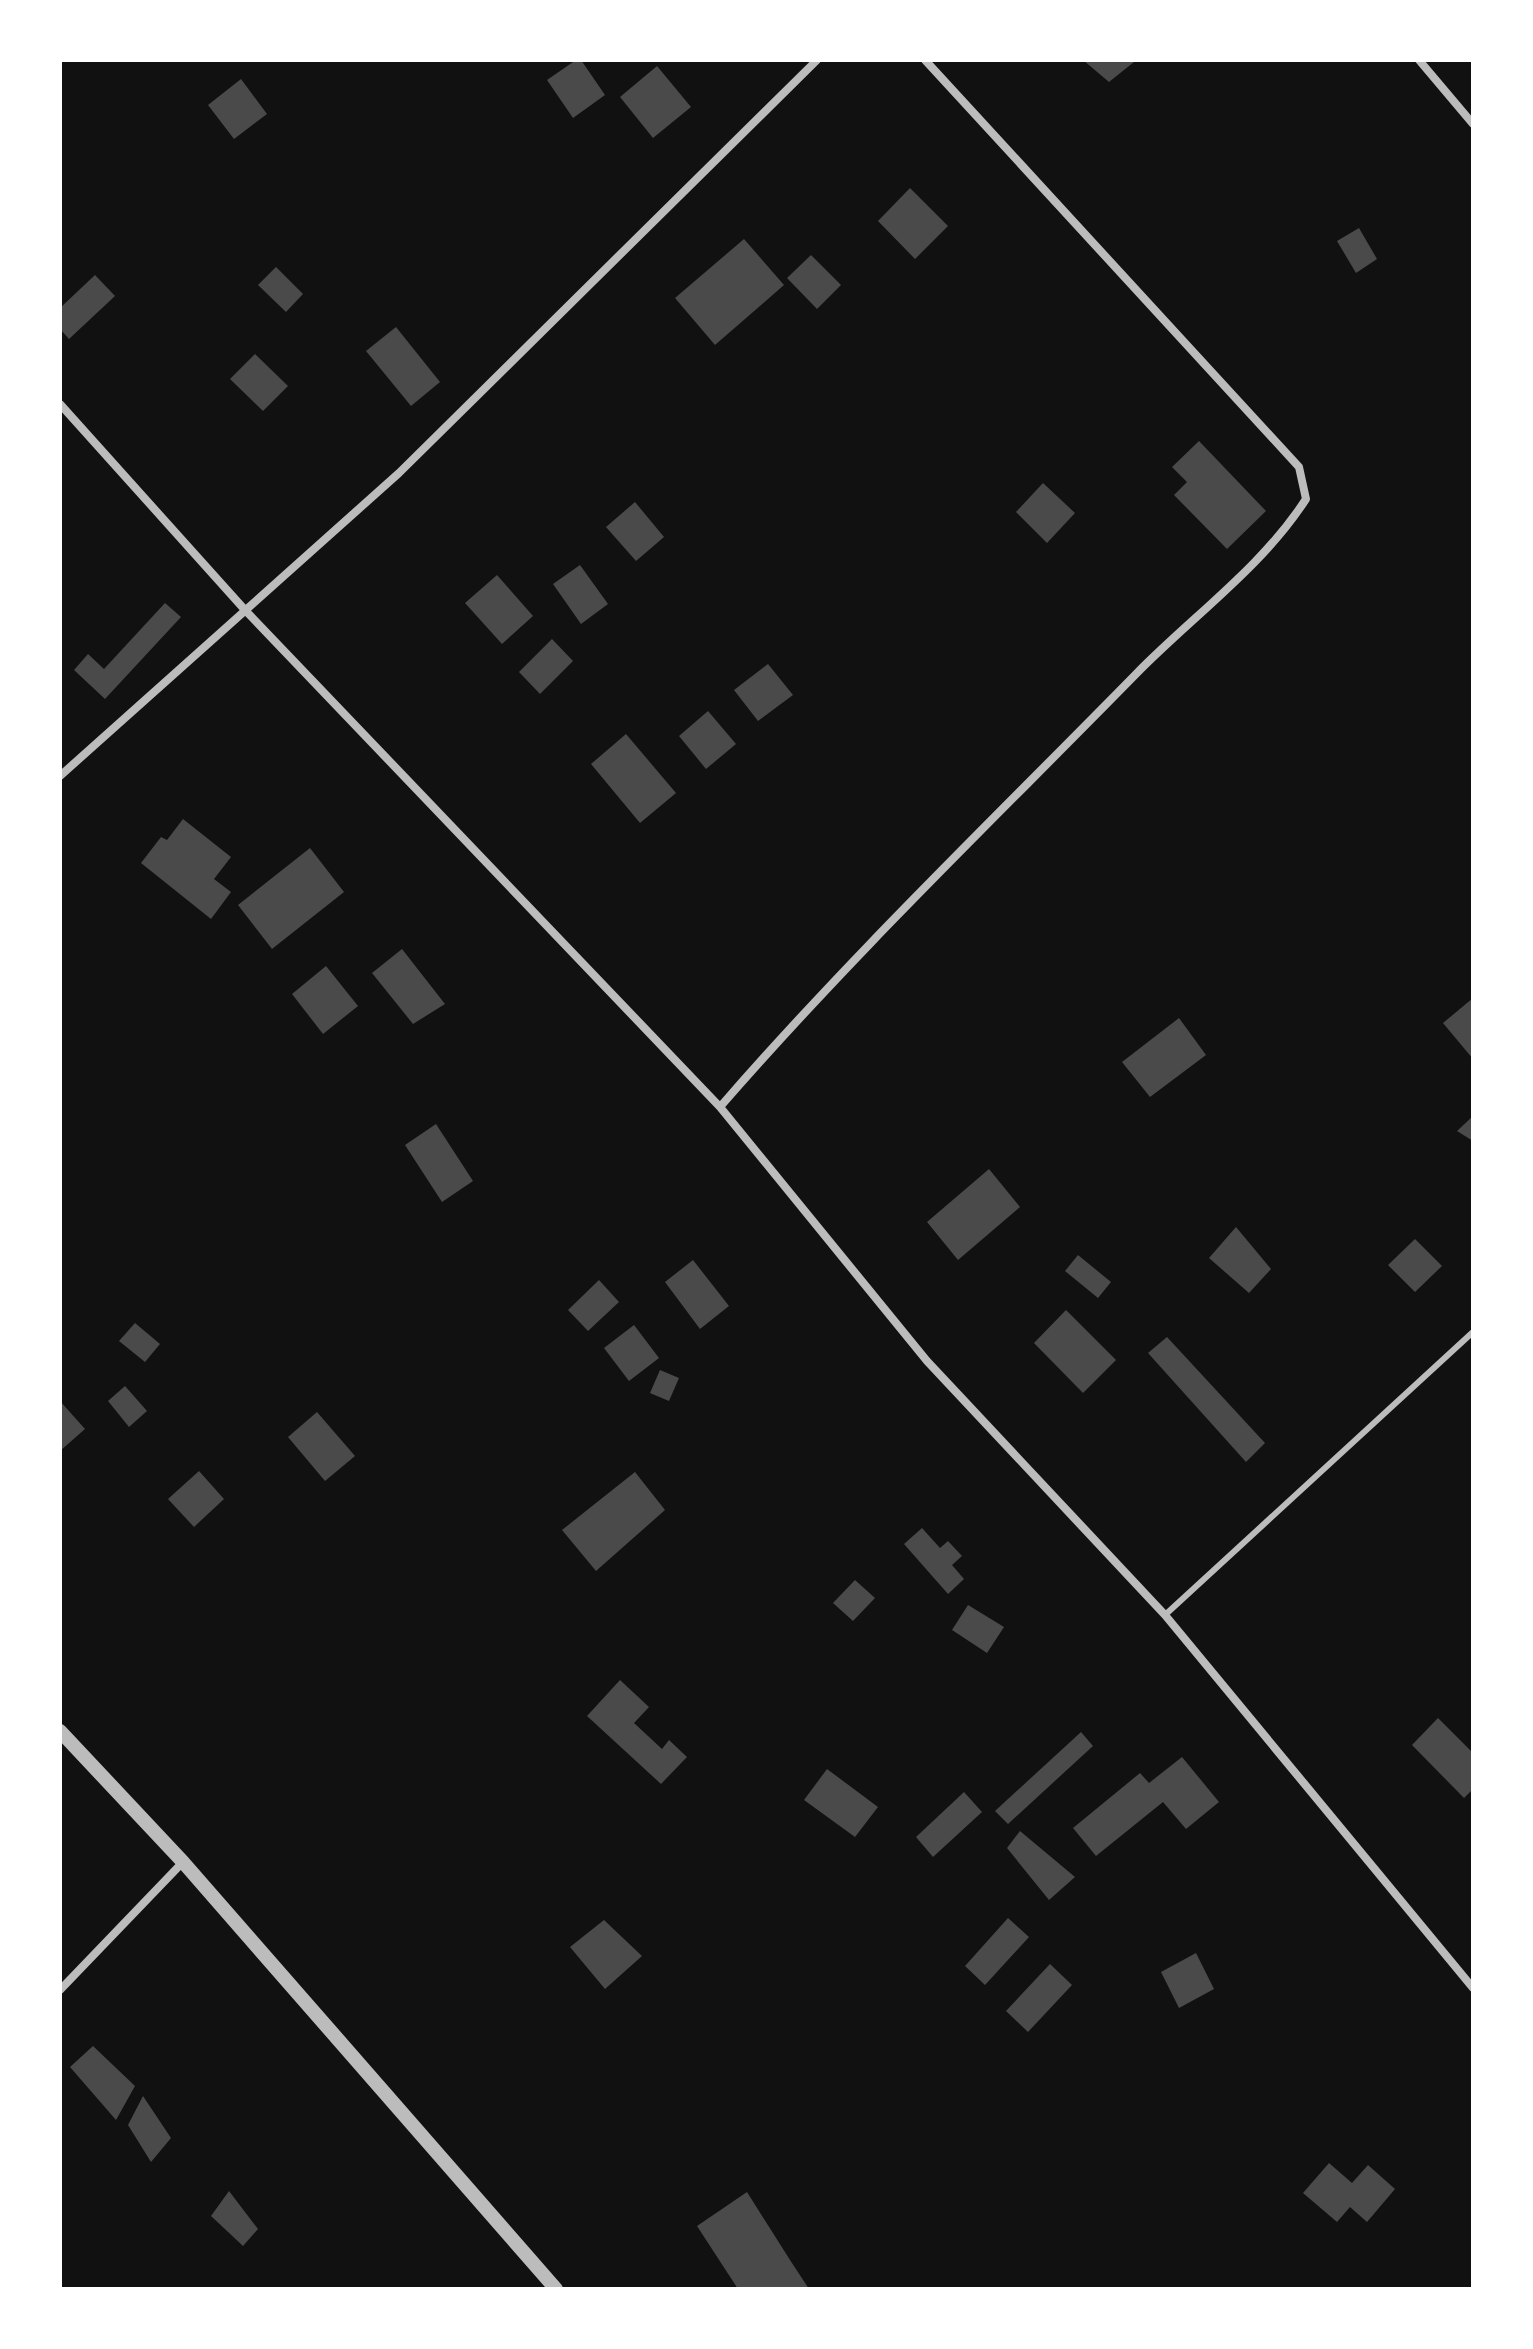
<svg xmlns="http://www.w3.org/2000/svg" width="1533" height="2349" font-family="Barlow,sans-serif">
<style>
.building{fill:#4a4a4a}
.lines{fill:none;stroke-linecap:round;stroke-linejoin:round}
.service{stroke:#bcbcbc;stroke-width:6}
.minor{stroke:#bcbcbc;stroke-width:8}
.tertiary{stroke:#bcbcbc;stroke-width:14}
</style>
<rect width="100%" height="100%" fill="#111"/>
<path class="building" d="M576,60H581L605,95L573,118L547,80Z
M1083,60H1133L1134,62L1109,82Z
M657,66L691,107L653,138L620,97Z
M241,79L267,114L234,139L208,105Z
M910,188L948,226L915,259L878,221Z
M1359,228L1377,259L1356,273L1337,241Z
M744,239L784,285L715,345L675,298Z
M811,255L841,285L817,309L787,278Z
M276,267L303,294L286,312L258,285Z
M95,275L115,296L69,339L60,329V308Z
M396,327L440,382L411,406L366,351Z
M255,354L288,386L263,411L230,379Z
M1199,441L1266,511L1227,549L1174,495L1187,482L1172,467Z
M1043,483L1075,513L1047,543L1016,512Z
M635,502L664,537L636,561L606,527Z
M580,565L608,604L581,624L553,584Z
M497,575L533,616L502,644L465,603Z
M165,603L181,617L105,699L74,670L88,654L104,669Z
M552,639L573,661L540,694L519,672Z
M768,664L793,695L758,721L734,690Z
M708,711L736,744L706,769L679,736Z
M626,734L676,793L640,823L591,764Z
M183,819L231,857L214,879L231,892L211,919L141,863L161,837L167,840Z
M310,848L344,892L272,949L238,905Z
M402,949L445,1004L413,1024L372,973Z
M326,966L358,1006L323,1034L292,994Z
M1473,998V1059L1443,1023Z
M1179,1018L1206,1055L1150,1097L1122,1062Z
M1473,1116V1141L1457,1131Z
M436,1124L473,1181L442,1202L405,1145Z
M989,1169L1020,1207L958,1260L927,1222Z
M1236,1227L1271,1269L1249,1293L1209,1258Z
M1415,1239L1442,1266L1415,1292L1388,1265Z
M1078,1255L1111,1282L1098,1298L1065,1271Z
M693,1260L729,1306L700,1329L665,1282Z
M599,1280L619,1302L588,1331L568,1310Z
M1066,1310L1116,1360L1083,1393L1034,1343Z
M135,1323L160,1344L145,1362L119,1341Z
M634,1325L659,1358L629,1381L604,1348Z
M1167,1337L1265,1443L1246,1462L1148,1353Z
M660,1370L679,1378L669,1401L650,1393Z
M125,1386L147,1411L129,1427L108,1401Z
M60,1401L85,1429L60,1451Z
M317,1412L355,1456L325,1481L288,1437Z
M199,1471L224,1499L194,1527L168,1499Z
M635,1472L665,1510L596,1571L562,1530Z
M922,1528L940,1548L948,1541L962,1556L952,1565L964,1579L948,1594L904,1544Z
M855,1580L875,1598L853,1621L833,1603Z
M968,1605L1004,1627L987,1653L952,1630Z
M620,1680L649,1707L634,1723L662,1749L669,1740L687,1757L661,1784L587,1716Z
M1438,1718L1473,1753V1789L1464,1798L1412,1745Z
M1081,1732L1093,1746L1008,1824L995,1811Z
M1182,1757L1219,1802L1186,1829L1163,1802L1096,1856L1073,1828L1140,1773L1149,1783Z
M827,1769L878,1807L855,1837L804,1800Z
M964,1792L982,1812L933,1857L916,1837Z
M1020,1831L1075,1877L1049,1900L1007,1848Z
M1008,1918L1029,1937L985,1985L965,1966Z
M604,1920L642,1956L605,1989L570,1947Z
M1196,1953L1214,1989L1179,2008L1161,1972Z
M1050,1964L1072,1985L1028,2032L1006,2011Z
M93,2046L135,2086L116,2120L70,2067Z
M143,2096L171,2138L151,2162L128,2125Z
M1329,2163L1352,2183L1368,2165L1395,2189L1367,2222L1350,2207L1337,2222L1303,2193Z
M229,2191L258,2229L243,2246L211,2216Z
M747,2192L790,2260L809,2289H738L697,2226Z"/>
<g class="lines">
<path class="service" d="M1165,1615L1473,1332"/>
<path class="minor" d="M1419,60L1473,124
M60,404L245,610L720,1107L927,1361L1165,1615L1473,1988
M60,776L399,473L817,60
M720,1107C852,955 997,816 1137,673C1193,616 1263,566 1306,499L1299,467L925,60
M60,1990L183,1862"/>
<path class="tertiary" d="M60,1731L183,1862L556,2289"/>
</g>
<rect width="1533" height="2349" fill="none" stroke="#ffffff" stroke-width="124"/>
</svg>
